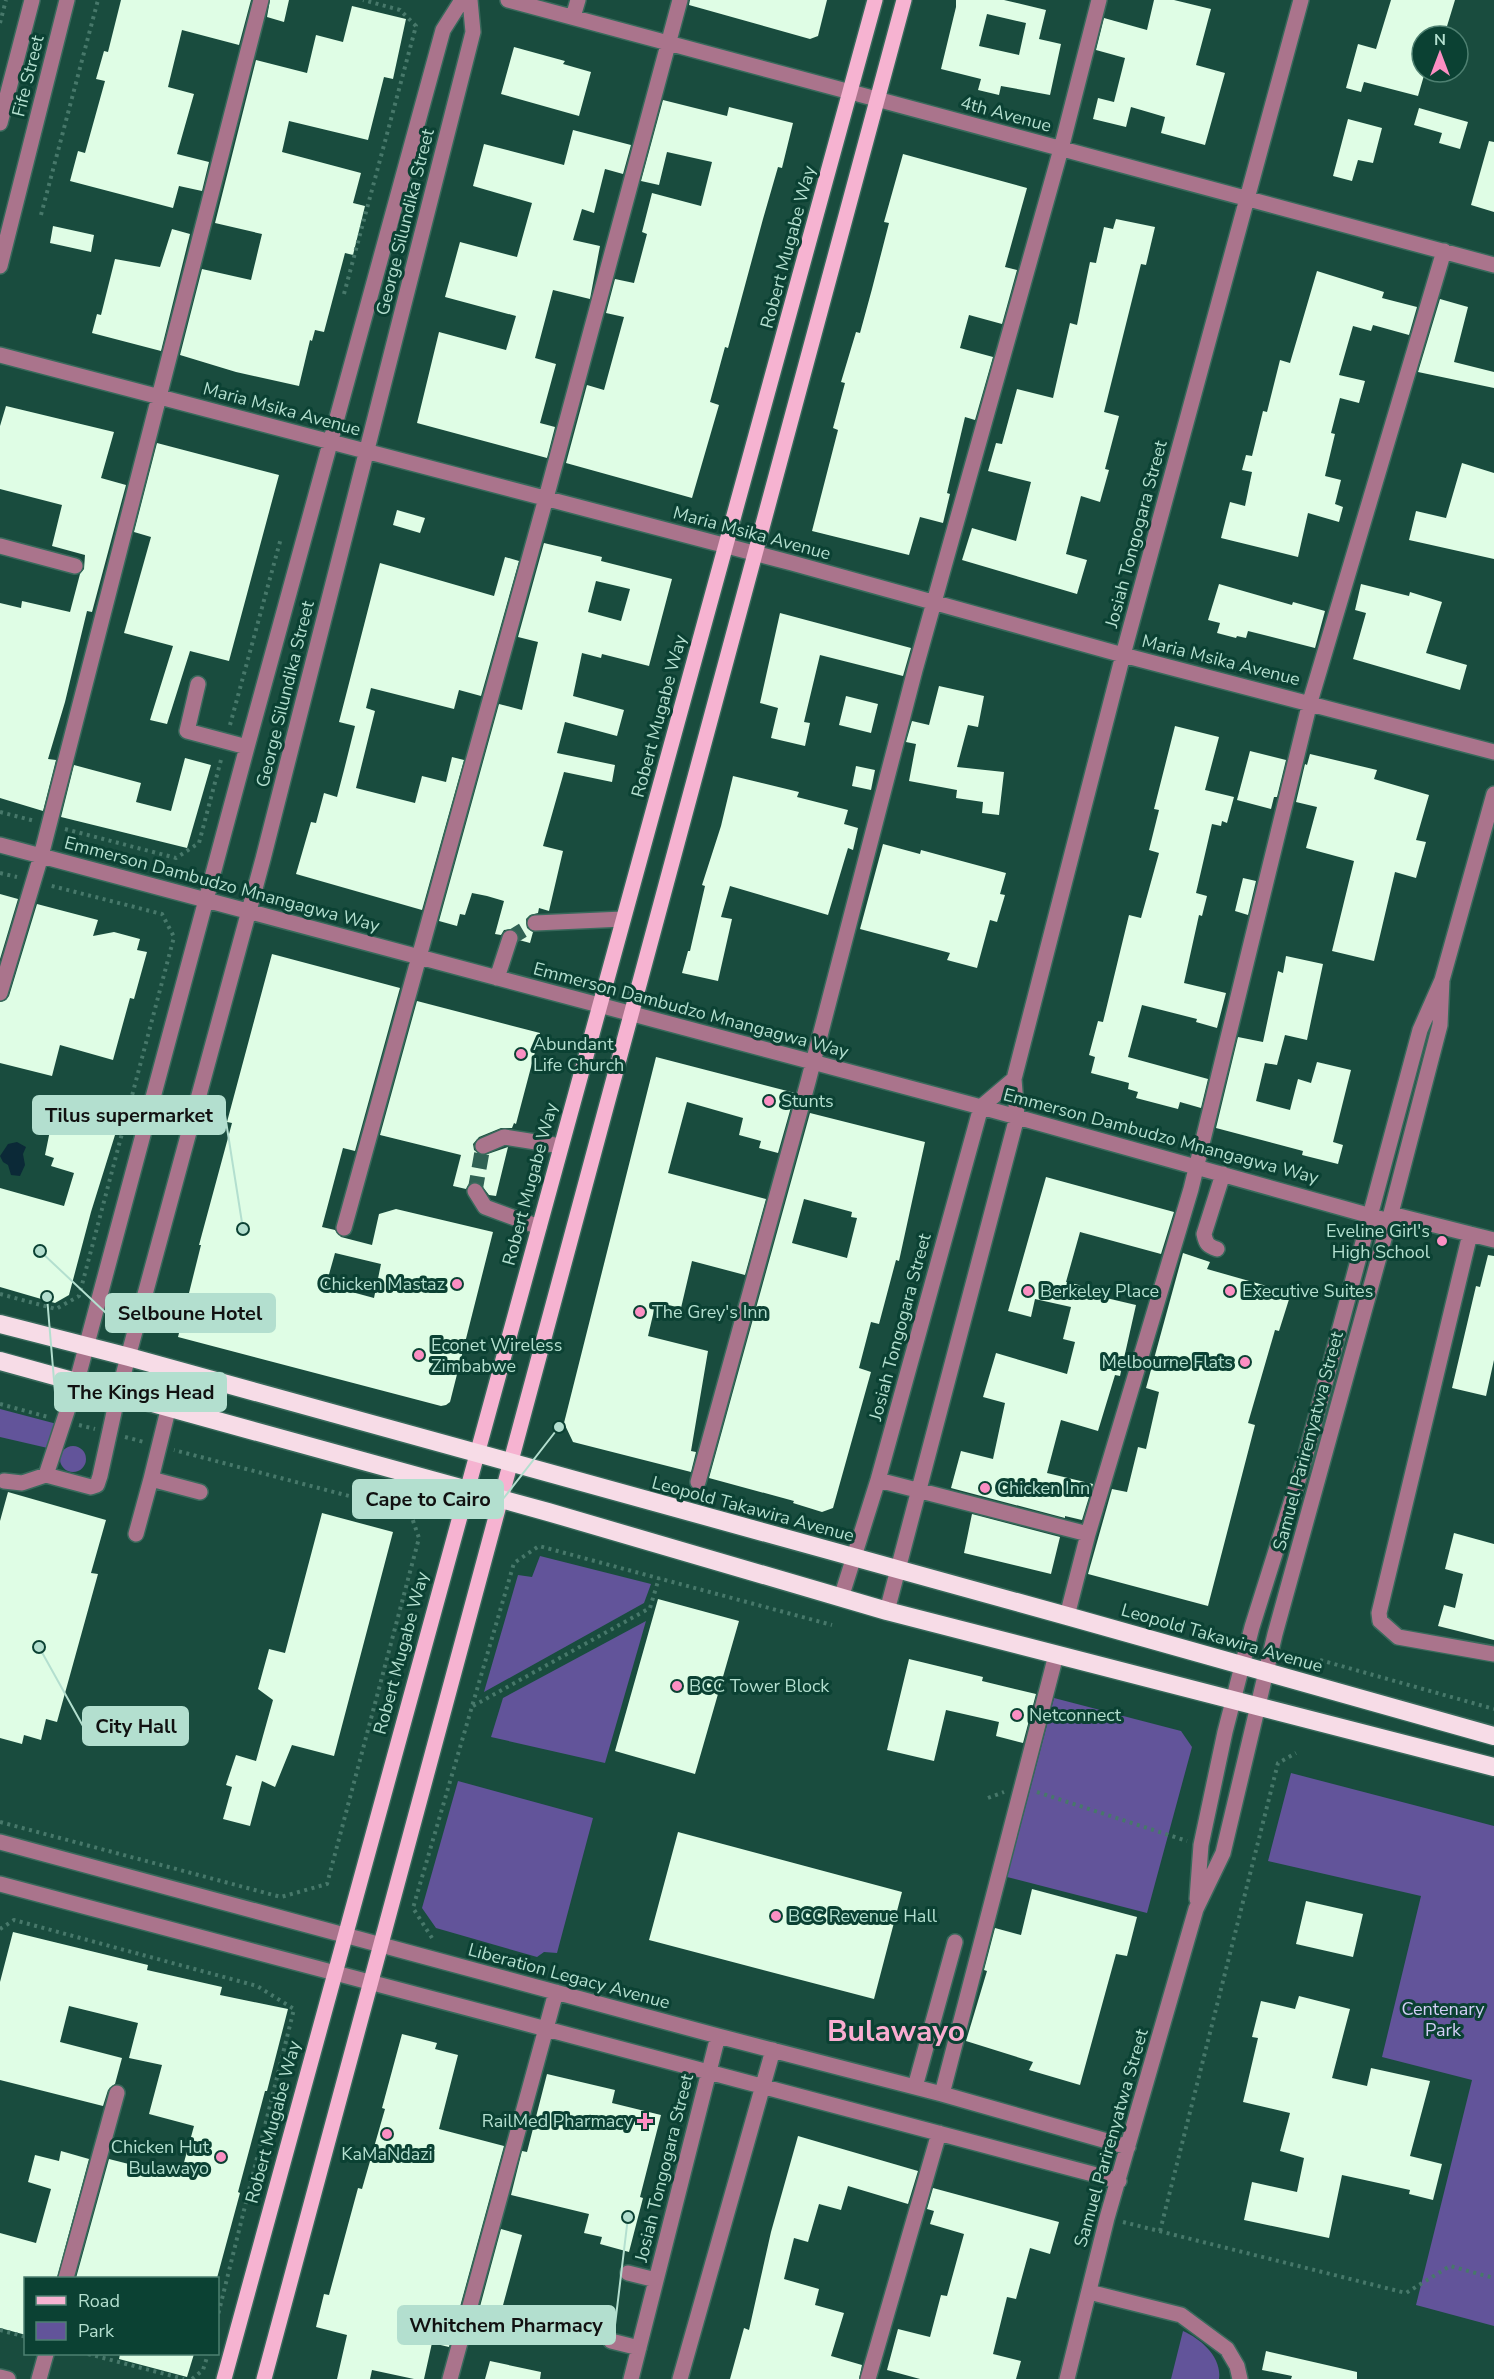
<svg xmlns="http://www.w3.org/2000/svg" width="1494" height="2379" font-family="'Nunito Sans',sans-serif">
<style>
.green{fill:#62549a}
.water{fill:#0b2937}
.building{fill:#dffde5;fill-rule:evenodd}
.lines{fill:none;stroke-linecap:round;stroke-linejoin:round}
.minor-tunnel{stroke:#306254;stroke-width:15;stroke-dasharray:15 8;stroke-linecap:butt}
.minor-casing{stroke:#38695b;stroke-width:18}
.major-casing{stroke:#38695b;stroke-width:18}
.highway-casing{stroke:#38695b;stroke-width:21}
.path{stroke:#47786a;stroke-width:4;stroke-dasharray:3 4.5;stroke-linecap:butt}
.minor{stroke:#aa748c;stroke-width:15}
.major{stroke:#f6b3d1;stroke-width:15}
.highway{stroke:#f7dce7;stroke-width:18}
.poi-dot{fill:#fc8fc3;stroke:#0b4133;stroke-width:2}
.labels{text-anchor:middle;stroke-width:6;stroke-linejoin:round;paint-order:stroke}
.street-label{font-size:18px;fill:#b3dfcf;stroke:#0b4133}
.poi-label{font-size:18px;fill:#b3dfcf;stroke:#0b4133;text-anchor:start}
.park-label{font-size:18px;fill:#d3cef7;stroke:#0b4133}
.town-label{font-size:30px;font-weight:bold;fill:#f9accf;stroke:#0b4133}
.leader{fill:none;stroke:#b3dfcf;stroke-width:2}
.callout-dot{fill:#b3dfcf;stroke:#0b4133;stroke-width:2}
.callout{fill:#b3dfcf;stroke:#b3dfcf;stroke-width:2}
.callout-label{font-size:20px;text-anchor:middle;font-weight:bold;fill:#111}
</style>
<rect width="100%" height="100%" fill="#194c3e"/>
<path class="green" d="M0,1409L57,1424L52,1449L0,1437Z
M60 1459a13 13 0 1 1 26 0a13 13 0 1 1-26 0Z
M540,1556L651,1584L644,1603L484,1692L518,1575L532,1577Z
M646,1621L605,1763L491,1737L503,1698Z
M1054,1698L1181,1731L1192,1747L1147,1913L1007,1877Z
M1291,1773L1494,1826V2326L1416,2305L1472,2080L1382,2057L1421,1896L1268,1861Z
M458,1781L593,1818L557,1953L544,1952L537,1957L436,1928L422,1908Z
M1183,2331C1201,2339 1222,2357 1219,2379H1171Z"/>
<path class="water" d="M17,1142L26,1147L23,1154L25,1165L20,1176L11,1175L8,1165L3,1162L0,1156L8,1144Z"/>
<path class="building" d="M121,0H251L239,45L182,30L168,87L194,94L177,154L209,162L202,191L179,186L173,208L70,181L78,151L85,153L105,81L96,79L104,51L108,52Z
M270,0H289L284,22L267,17Z
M690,0H827L818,36L810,39L689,5Z
M956,0H1004L1046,10L1039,39L1061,44L1050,95L1001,86L999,95L978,90L981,79L941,69L956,7ZM987,14L1026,23L1019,55L979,46Z
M1154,0H1174L1211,9L1196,65L1225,73L1205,145L1161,133L1165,117L1131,107L1126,127L1093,119L1098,98L1114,102L1125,58L1096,50L1104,18L1147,30Z
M1391,0H1455L1444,36H1422V72H1425L1418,96L1364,82L1361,92L1346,88L1358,44L1376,49Z
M352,6L406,19L393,79L384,77L368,140L289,121L282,152L361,173L353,203L365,206L353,255L345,253L324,332L315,330L312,341L310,340L299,386L236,372L180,355L202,269L251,280L262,234L215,223L256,60L307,73L316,35L343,42Z
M514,47L565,61L563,64L591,72L579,116L501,94Z
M663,100L727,116L729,107L793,123L782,168L778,167L763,219L728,348L725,347L710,402L719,405L692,498L566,463L587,385L604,390L624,317L606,313L615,279L634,283L647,234L642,232L652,193L701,206L712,162L667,152L659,185L641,181Z
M1419,108L1468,122L1460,149L1439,143L1442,133L1414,125Z
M1348,119L1382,128L1373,163L1358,160L1352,181L1333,176Z
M573,130L631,145L623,174L605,169L594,213L582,209L573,240L600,246L590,299L553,290L535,358L556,364L540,423L555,427L547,458L417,423L439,332L506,350L516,316L445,297L460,242L517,257L532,203L473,186L484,144L564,165Z
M1489,141L1494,142V212L1471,205Z
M903,154L1027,188L1005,267L1017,270L1002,324L969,315L960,348L993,357L975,420L965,417L947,493L950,494L943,523L920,517L909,555L812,531L838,430L833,428L845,383L841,382L856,332L860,333L872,289L889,223L884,222Z
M1116,219L1155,227L1146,265L1141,264L1104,412L1119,416L1105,469L1109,470L1100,502L1081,496L1066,554L1087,560L1077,594L962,560L972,528L1016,541L1031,482L988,471L996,443L1002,444L1017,389L1053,398L1070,323L1077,325L1090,262L1096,263L1104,227L1113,229Z
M53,226L94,235L91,252L50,243Z
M172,229L190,234L161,351L92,333L97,314L101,315L115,259L160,267Z
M1317,271L1384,292L1382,298L1417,307L1409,335L1373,325L1371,331L1353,326L1339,375L1365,381L1359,403L1340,398L1331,433L1335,434L1325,476L1341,480L1335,504L1343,507L1339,522L1308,513L1298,557L1221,538L1230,502L1245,506L1252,472L1242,470L1246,455L1252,456L1263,411L1267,412L1280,360L1290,363Z
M1440,299L1468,307L1454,362L1494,372V388L1418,372Z
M6,406L114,432L101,478L126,485L92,612L87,611L65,702L48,759L56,760L43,811L0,798V603L21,608L22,601L70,612L80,574L84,569L85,555L52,546L62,505L0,489V426Z
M157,443L279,475L229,661L190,651L167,724L150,720L173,646L124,633L151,537L134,532Z
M1462,463L1494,473V559L1409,540L1416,511L1446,518Z
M397,510L425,518L420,533L393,525Z
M544,543L602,557L601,561L672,579L649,666L602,654L601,658L582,653L573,696L624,710L617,736L565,722L557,753L615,765L612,782L564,772L543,846L563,851L549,911L539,908L538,913L530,915L526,919L527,928L533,932L530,943L519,940L518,932L512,929L504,930L501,935L495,934L504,901L487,896L472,893L465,915L460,914L457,926L439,921L499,704L522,710L538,642L518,637ZM596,581L630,589L621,621L588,612Z
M505,557L519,561L481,696L459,690L454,709L371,688L366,708L375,711L356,788L415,803L422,776L446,782L452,757L464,760L422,910L296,874L311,822L316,823L324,793L337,797L344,770L355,726L339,722L380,563L494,596Z
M1219,584L1292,605L1293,602L1325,611L1315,648L1248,631L1246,638L1237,636L1236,638L1217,633L1220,623L1208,620Z
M1361,584L1409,596L1410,592L1442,602L1426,653L1467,665L1460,690L1353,659L1366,613L1355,610Z
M780,613L911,648L903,676L820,655L804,722L810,723L805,746L771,738L778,708L760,703Z
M939,686L984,696L978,727L968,725L957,767L1004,772L999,815L982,813L983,802L956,798L957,790L909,781L916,744L906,742L912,721L929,725Z
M846,696L878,704L871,733L839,725Z
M1175,726L1219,737L1205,790L1234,797L1227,823L1222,821L1221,826L1212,824L1196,893L1207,896L1202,916L1199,915L1184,983L1226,993L1217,1028L1196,1022L1197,1019L1142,1005L1128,1057L1208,1079L1201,1108L1180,1102L1178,1109L1136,1098L1138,1092L1128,1089L1129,1083L1091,1073L1095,1057L1089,1055L1098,1021L1103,1022L1129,915L1141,918L1159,853L1149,850L1159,810L1154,809Z
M1250,751L1286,760L1277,797H1274L1271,809L1237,800Z
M1310,754L1377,770L1374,779L1429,795L1416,840L1426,842L1416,878L1395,872L1374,961L1332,951L1354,861L1306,848L1317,807L1296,802L1305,764L1307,765Z
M185,758L211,765L187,848L61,817L74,765L141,783L136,802L171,811Z
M856,766L875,770L871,790L852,786Z
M733,776L799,792L797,797L848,810L844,824L858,828L853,850L848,848L828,915L730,886L721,917L732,919L718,981L682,973L688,951H690L705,886L702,885L721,826Z
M883,844L920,854L921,850L1006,873L1000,894L1005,895L997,922L990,920L977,968L947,960L950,953L860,929Z
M1243,878L1256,881L1248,915L1235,911Z
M0,894L18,899L0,959Z
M37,904L98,920L93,936L114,932L140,939L137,950L147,952L134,999L130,998L113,1060L60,1045L52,1076L0,1063V1002L6,1000L9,996Z
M272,954L400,988L355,1151L343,1148L322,1227L335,1230L341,1237L372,1245L379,1214L396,1209L493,1232L450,1402L446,1405L441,1406L178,1337L201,1245H199L232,1123L227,1122ZM335,1253L381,1264L374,1298L326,1285Z
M1286,956L1323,964L1307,1040L1285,1035L1277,1065L1265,1063L1256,1101L1290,1110L1298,1079L1311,1083L1317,1062L1351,1070L1333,1142L1343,1145L1338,1164L1302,1155L1303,1151L1216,1128L1238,1037L1263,1042L1278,971L1283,973Z
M417,1001L540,1033L516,1124L514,1123L512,1128H501L479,1137L473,1144L474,1150L482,1156L508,1147L496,1196L489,1195L479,1182H470L466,1189L453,1186L461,1155L380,1135Z
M656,1057L795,1093L778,1153L759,1148L761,1141L739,1135L743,1118L687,1102L668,1173L766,1199L745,1275L692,1261L681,1308L656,1302L648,1336L708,1351L691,1451L696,1452L691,1472L573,1442L564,1423Z
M56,1101L120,1119L91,1212L69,1295L55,1303L0,1287V1188L64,1206L74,1173L51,1166L54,1158L45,1155Z
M810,1113L925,1142L899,1261L896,1260L879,1324L871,1322L859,1368L871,1372L833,1508L822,1512L793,1503L794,1501L709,1478ZM804,1199L852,1212L851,1217L857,1218L847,1258L792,1243Z
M1046,1177L1174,1212L1161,1254L1080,1232L1066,1282L1104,1291L1102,1297L1136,1305L1120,1376L1115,1375L1098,1431L1061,1420L1047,1473L1093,1484L1082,1520L1065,1516V1518L951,1488L961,1451L993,1459L1005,1403L983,1397L996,1353L1067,1374L1075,1342L1063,1339L1071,1307L1035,1299L1031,1317L1008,1311Z
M1183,1253L1210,1262L1207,1269L1291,1293L1279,1331L1275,1330L1248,1423L1255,1425L1208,1606L1088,1574L1112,1489L1127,1492L1138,1447L1146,1449L1159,1392L1146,1388Z
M1488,1255L1494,1256V1360L1486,1396L1452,1388L1476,1286L1480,1287Z
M8,1492L106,1520L91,1573L98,1574L57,1722L46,1719L41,1740L24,1735L22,1744L0,1738V1521Z
M322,1513L393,1532L334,1756L292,1745L275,1787L262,1781L250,1826L223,1819L232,1787L226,1785L236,1755L256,1761L273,1700L258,1689L269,1649L285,1653Z
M972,1514L1060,1537L1051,1574L964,1553Z
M1454,1533L1494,1544V1640L1438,1626L1444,1605L1455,1608L1463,1574L1445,1569Z
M658,1599L739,1621L695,1774L615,1751Z
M909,1659L983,1677L982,1681L1036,1694L1023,1743L996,1736L999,1722L946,1710L934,1761L887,1750Z
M678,1832L902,1892L874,1999L649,1940Z
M1032,1889L1137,1917L1127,1956L1116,1954L1080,2085L1029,2070L1033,2062L966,2041L987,1971L984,1970L995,1928L1021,1935Z
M1306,1901L1363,1914L1353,1957L1296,1944Z
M13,1932L148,1965L147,1970L222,1987L220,1995L288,2009L267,2091H265L238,2192L240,2193L217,2278H76L109,2159L180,2177L194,2126L149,2114L162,2065L129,2058L138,2023L69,2006L60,2042L122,2058L115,2084L108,2090L103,2106L0,2080V1982Z
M1299,1996L1350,2009L1332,2078L1367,2086L1371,2068L1430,2081L1410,2156L1442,2164L1433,2200L1409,2194L1410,2190L1342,2175L1329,2238L1244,2220L1252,2182L1297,2192L1304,2158L1280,2151L1290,2113L1243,2102L1258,2038L1252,2037L1261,2001L1295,2009Z
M402,2034L437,2043L435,2049L458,2055L439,2129L504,2146L449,2347L432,2343L424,2379H414L372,2370L370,2379H337L347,2335L316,2327L324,2294L329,2295L358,2188L362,2189L385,2109L382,2108Z
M547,2074L615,2090L612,2103L661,2115L640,2197L643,2198L629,2252L600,2244L602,2237L584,2233L589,2214L511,2195L522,2151L527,2152Z
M798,2136L918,2171L908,2204L848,2186L841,2210L819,2204L808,2242L794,2238L784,2279L819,2289L815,2305L844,2313L831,2356L862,2365L859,2379H730L744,2328L749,2330L771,2232Z
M61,2151L89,2159L57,2278H26V2335L0,2328V2233L36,2243L51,2189L28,2182L35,2155L59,2161Z
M933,2188L1059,2222L1050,2254L1030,2248L1016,2299L1007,2297L993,2354L1021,2361L1016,2379H920L887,2370L898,2329L930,2337L941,2295L947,2296L964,2234L930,2224L934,2211L927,2209Z
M501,2229L522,2235L496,2331L475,2325Z
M1266,2351L1357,2372V2379H1291L1292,2376L1262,2370Z
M120,2354H194L187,2377L119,2359Z
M490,2361L541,2372L540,2379H485Z"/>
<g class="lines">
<path class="minor-tunnel" d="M510,938L535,923
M475,1191L483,1146"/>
<defs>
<path id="minor" d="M508,0L1494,265
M573,17L578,0
M0,123L32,0
M0,266L67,0
M0,355L792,563L1123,655L1494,752
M0,546L75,566
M198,684L187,731L247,747
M0,845L981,1107L1389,1221
M535,923L623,919
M497,978L510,938
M0,993L41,856L261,0
M483,1146L504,1137L561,1146
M475,1191L485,1207L539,1227
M1391,1214L1470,1234L1379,1613L1380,1621L1398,1637L1494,1654
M344,1228L546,498L680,0
M1470,1234L1494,1240
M1217,1249C1208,1246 1206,1244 1204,1234L1223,1174
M46,1475L91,1487L97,1485L100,1476L118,1394L263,859L471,40L473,32L470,0
M151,1479L169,1406
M878,1480L1088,1534
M4,1481L22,1483L46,1475L77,1381L247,747L443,30L462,0
M698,1482L808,1082L915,670L1061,149L1099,0
M136,1534L151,1479L200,1492
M841,1598L878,1480L981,1107L1014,1079
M887,1611L1017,1117L1014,1079L1123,655L1301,0
M1067,1616L1088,1534L1191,1189L1310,702L1444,251
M0,1842L718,2036L942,2094L1128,2147
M0,1884L1119,2181
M1197,1899L1201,1845L1225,1732L1252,1627L1305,1458L1420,1030L1442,980L1494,794
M915,2087L955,1942
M942,2094L1056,1655
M628,2273L656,2280
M66,2278L117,2093
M1089,2292L1181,2315L1227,2349L1237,2366L1240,2379
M611,2341L639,2348
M0,2377L8,2379
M39,2379L46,2354
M450,2379L556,1992
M631,2379L718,2036
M680,2379L773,2050
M868,2379L939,2133
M1067,2379L1107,2218L1196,1909L1223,1853L1275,1634L1389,1221L1440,1025L1442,980"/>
<path id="major" d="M224,2379L875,0
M264,2379L904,0"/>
<path id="highway" d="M0,1324L129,1357L1067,1616L1494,1736
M0,1361L548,1512L887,1611L1494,1767"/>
</defs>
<use href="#minor" class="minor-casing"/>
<use href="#major" class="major-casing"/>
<use href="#highway" class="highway-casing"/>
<path class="path" d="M0,23L6,0
M41,215L98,0
M344,294L416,26L400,10L363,0
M230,725L281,538
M0,812L35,821
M65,829L176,858L199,843L222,756
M0,873L17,877
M0,1294L56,1309L79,1296L174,937L162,914L48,885
M0,1404L48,1417
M79,1425L95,1429
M125,1437L144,1442
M1320,1660L1494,1709
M473,1706L650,1608L659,1578
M1037,1792L1187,1841
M988,1798L1004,1792
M0,1822L281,1897L327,1884L419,1538L410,1512L174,1450
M0,1929L14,1920L257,1986L294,2009L218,2315
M432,1938L413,1908L514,1563L539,1546L832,1625
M1123,2222L1406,2293L1450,2266L1494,2278
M1160,2231L1278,1763L1296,1753
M0,2330L26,2337
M88,2354L184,2379
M192,2379L203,2370L208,2354"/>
<use href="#minor" class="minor"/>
<use href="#major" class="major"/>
<use href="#highway" class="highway"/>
</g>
<g class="poi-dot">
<circle cx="521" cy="1054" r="6"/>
<circle cx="769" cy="1101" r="6"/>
<circle cx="1442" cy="1241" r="6"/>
<circle cx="457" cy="1284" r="6"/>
<circle cx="1028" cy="1291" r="6"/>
<circle cx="1230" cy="1291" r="6"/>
<circle cx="640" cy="1312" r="6"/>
<circle cx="419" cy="1355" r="6"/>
<circle cx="1245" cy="1362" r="6"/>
<circle cx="985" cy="1488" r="6"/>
<circle cx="677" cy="1686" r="6"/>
<circle cx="1017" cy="1715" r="6"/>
<circle cx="776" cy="1916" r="6"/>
<path d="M642 2112h6v6h6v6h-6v6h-6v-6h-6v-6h6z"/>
<circle cx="387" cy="2134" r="6"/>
<circle cx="221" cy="2157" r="6"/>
</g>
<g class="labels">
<g class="street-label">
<text transform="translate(28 76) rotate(-76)" y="6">Fife Street</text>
<text transform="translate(1006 114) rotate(15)" y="6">4th Avenue</text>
<text transform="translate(405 222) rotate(-76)" y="6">George Silundika Street</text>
<text transform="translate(788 247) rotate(-75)" y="6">Robert Mugabe Way</text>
<text transform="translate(282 409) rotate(15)" y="6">Maria Msika Avenue</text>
<text transform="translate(752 533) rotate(15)" y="6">Maria Msika Avenue</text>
<text transform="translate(1136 534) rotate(-75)" y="6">Josiah Tongogara Street</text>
<text transform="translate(1221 660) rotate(14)" y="6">Maria Msika Avenue</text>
<text transform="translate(285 694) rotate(-76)" y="6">George Silundika Street</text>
<text transform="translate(659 716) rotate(-75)" y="6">Robert Mugabe Way</text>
<text transform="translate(222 884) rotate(15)" y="6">Emmerson Dambudzo Mnangagwa Way</text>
<text transform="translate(691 1010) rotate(15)" y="6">Emmerson Dambudzo Mnangagwa Way</text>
<text transform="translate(1161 1136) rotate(15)" y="6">Emmerson Dambudzo Mnangagwa Way</text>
<text transform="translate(530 1184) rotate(-75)" y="6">Robert Mugabe Way</text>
<text transform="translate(900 1327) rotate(-75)" y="6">Josiah Tongogara Street</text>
<text transform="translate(1308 1441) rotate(-75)" y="6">Samuel Parirenyatwa Street</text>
<text transform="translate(753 1509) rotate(15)" y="6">Leopold Takawira Avenue</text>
<text transform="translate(1222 1638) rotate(16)" y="6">Leopold Takawira Avenue</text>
<text transform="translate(401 1653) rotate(-75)" y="6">Robert Mugabe Way</text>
<text transform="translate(569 1976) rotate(15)" y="6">Liberation Legacy Avenue</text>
<text transform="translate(273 2122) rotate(-75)" y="6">Robert Mugabe Way</text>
<text transform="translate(1111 2138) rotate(-74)" y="6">Samuel Parirenyatwa Street</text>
<text transform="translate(664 2168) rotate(-76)" y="6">Josiah Tongogara Street</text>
</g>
<g class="poi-label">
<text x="533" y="1050">Abundant<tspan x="533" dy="21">Life Church</tspan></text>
<text x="781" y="1107">Stunts</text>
<text x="1430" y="1237" text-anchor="end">Eveline Girl's<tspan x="1430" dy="21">High School</tspan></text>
<text x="445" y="1290" text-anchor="end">Chicken Mastaz</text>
<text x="1040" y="1297">Berkeley Place</text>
<text x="1242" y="1297">Executive Suites</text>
<text x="652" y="1318">The Grey's Inn</text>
<text x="431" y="1351">Econet Wireless<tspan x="431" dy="21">Zimbabwe</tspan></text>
<text x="1233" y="1368" text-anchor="end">Melbourne Flats</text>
<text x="997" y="1494">Chicken Inn</text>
<text x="689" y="1692">BCC Tower Block</text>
<text x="1029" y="1721">Netconnect</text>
<text x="788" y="1922">BCC Revenue Hall</text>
<text x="633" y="2127" text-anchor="end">RailMed Pharmacy</text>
<text x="209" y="2153" text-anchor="end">Chicken Hut<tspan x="209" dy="21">Bulawayo</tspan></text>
<text x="387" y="2160" text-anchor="middle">KaMaNdazi</text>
</g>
<g class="park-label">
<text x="1443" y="2015">Centenary<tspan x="1443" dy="21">Park</tspan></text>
</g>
<g class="town-label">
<text x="896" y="2041">Bulawayo</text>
</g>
</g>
<path class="leader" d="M243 1229L225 1115M40 1251L106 1313M47 1297L55 1392M559 1427L503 1499M39 1647L83 1726M628 2217L615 2325"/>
<g class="callout-dot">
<circle cx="243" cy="1229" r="6"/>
<circle cx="40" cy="1251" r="6"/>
<circle cx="47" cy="1297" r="6"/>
<circle cx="559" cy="1427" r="6"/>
<circle cx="39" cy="1647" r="6"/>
<circle cx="628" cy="2217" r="6"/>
</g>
<g class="callout">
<rect x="33" y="1096" width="192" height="38" rx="6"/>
<rect x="106" y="1294" width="169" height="38" rx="6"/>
<rect x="55" y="1373" width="171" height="38" rx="6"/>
<rect x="353" y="1480" width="150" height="38" rx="6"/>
<rect x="83" y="1707" width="105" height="38" rx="6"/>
<rect x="398" y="2306" width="217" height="38" rx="6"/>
</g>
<g class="callout-label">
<text x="129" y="1122">Tilus supermarket</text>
<text x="190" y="1320">Selboune Hotel</text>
<text x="141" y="1399">The Kings Head</text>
<text x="428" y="1506">Cape to Cairo</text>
<text x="136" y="1733">City Hall</text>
<text x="506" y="2332">Whitchem Pharmacy</text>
</g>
<rect x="24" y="2277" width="195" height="78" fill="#0b4133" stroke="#4e8071" stroke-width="1.5"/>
<rect x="36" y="2296" width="30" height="9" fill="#f6b3d1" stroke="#4e8071" stroke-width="1.5"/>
<text x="78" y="2307" font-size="18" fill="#b3dfcf">Road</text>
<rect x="36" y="2322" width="30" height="18" fill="#62549a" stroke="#4e8071" stroke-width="1.5"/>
<text x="78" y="2337" font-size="18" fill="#b3dfcf">Park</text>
<g transform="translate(1440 54)"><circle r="28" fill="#0b4133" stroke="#4e8071" stroke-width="1.5"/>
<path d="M0-4.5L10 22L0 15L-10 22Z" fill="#fc8fc3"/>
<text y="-9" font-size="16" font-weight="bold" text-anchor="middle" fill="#b3dfcf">N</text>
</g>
</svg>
